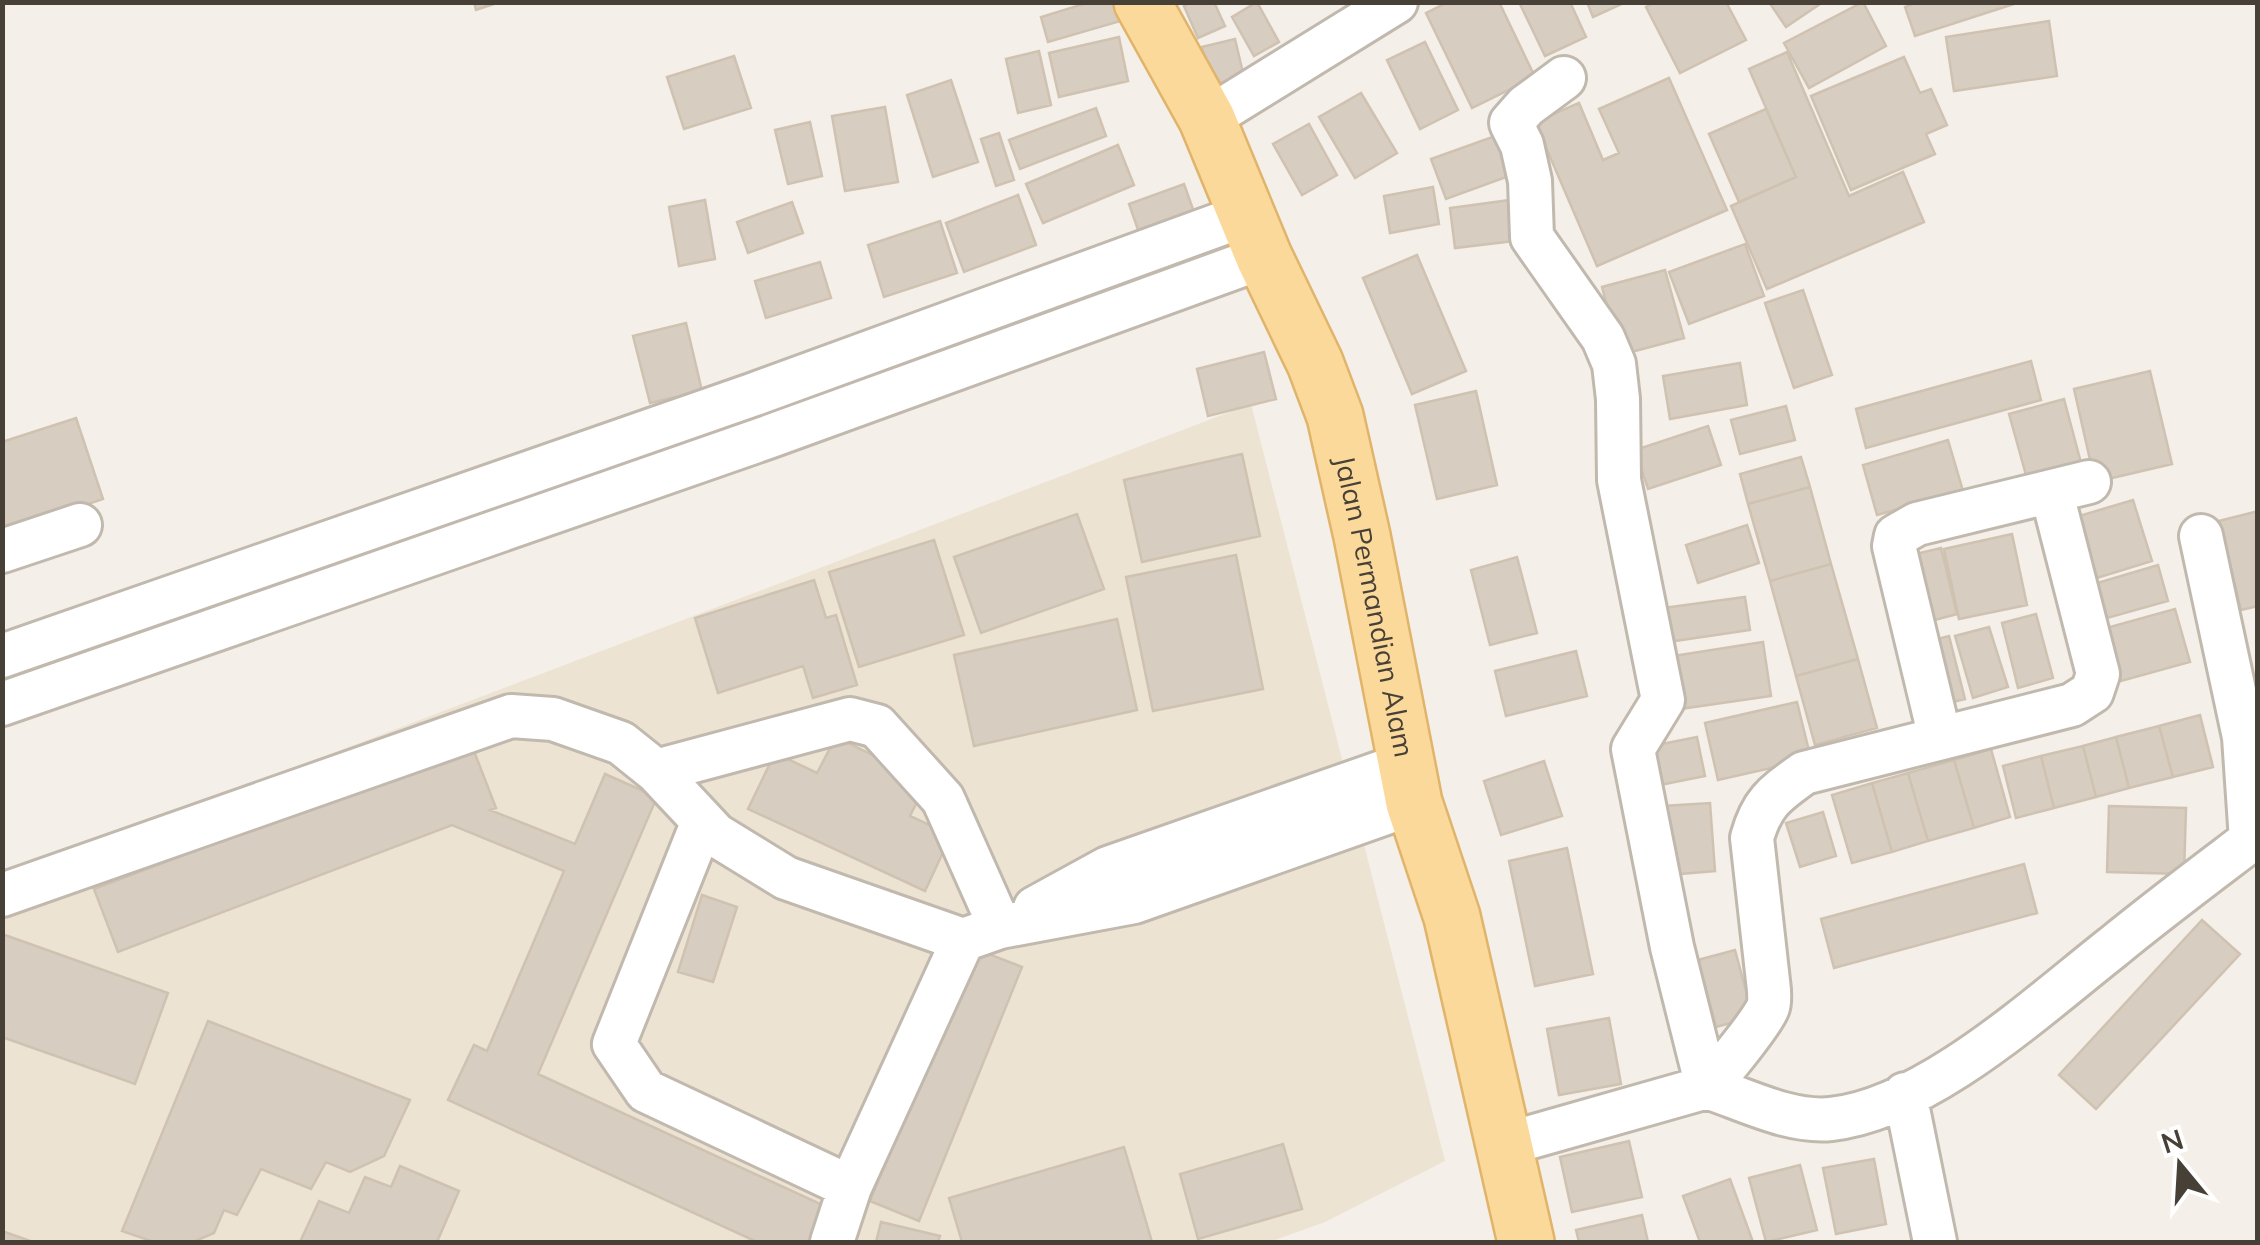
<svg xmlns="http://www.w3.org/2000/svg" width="2260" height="1245" font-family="Mulish,sans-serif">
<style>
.education{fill:#ece3d3}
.building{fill:#d8cdc1;stroke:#d0c2b1;stroke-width:2.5}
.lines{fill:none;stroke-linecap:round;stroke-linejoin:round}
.minor-casing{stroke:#c2b9ae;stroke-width:48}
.major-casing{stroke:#e0b46a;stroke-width:60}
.minor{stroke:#fff;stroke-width:42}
.major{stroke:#fbd99a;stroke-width:55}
.labels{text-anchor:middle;stroke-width:10;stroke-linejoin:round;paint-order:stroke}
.street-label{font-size:28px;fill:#474037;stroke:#fff}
</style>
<rect width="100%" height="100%" fill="#f4efe8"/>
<path class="education" d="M1251,404L1445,1161L1325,1222L1269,1242H3V874L299,766Z"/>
<path class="building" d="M474,2H500L476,10Z
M1090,2H1119L1124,20L1048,42L1041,17Z
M1192,2H1214L1225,26L1198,38L1184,6Z
M1257,2L1279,42L1254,56L1232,17Z
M1448,2H1499L1535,77L1472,108L1426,13Z
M1519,2H1570L1586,37L1545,56Z
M1587,2H1624V3L1593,17Z
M1655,2H1726L1746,40L1680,73L1646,7Z
M1769,2H1823L1786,27Z
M1863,2L1886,46L1809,88L1784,43Z
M1918,2H2013L2014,4L1915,36L1905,7Z
M2049,21L2057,76L1954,91L1946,37Z
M1119,37L1128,81L1059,97L1049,53Z
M1235,39L1244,77L1212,85L1202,47Z
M1425,42L1458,110L1420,129L1387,60Z
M1039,51L1051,105L1018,113L1006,59Z
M1787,52L1849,196L1903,172L1924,222L1767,289L1731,206L1796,177L1749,69Z
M734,56L751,108L684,129L667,77Z
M1904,57L1920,93L1931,89L1947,125L1926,134L1935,154L1851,190L1811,96Z
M1669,78L1727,210L1597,266L1535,122L1579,103L1603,160L1619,153L1599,109Z
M951,80L978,162L933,177L907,95Z
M1361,93L1397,153L1355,178L1319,117Z
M885,107L898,182L845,191L832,116Z
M1096,108L1106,136L1020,169L1009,140Z
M1766,109L1796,177L1739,202L1709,134Z
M810,122L822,176L788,184L775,130Z
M1309,124L1337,175L1302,195L1273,144Z
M999,133L1014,180L996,186L981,139Z
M1495,136L1509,176L1446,199L1431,159Z
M1118,145L1134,185L1043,223L1026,184Z
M1184,184L1200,229L1144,247L1129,204Z
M1433,187L1439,224L1390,233L1384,196Z
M1018,195L1036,245L964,272L946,223Z
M705,200L715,259L679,266L669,207Z
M1510,200L1515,241L1455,248L1450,208Z
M792,202L803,233L748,253L737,222Z
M940,221L957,273L884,297L868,245Z
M1745,244L1764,296L1689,324L1669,272Z
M1417,255L1466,371L1412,394L1363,278Z
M820,262L831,298L766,318L755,281Z
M1665,270L1684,338L1620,355L1602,287Z
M1803,290L1832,375L1794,388L1765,303Z
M686,323L702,391L650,403L633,336Z
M1264,352L1276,399L1208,416L1197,369Z
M2031,361L2041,400L1866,448L1856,409Z
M1740,363L1747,405L1670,419L1663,376Z
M2150,371L2172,464L2095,482L2074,389Z
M1476,391L1497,485L1437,499L1415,405Z
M2064,399L2085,478L2031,493L2009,414Z
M1786,406L1795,440L1740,454L1731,420Z
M76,418L103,499L2,533V442Z
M1708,426L1721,465L1648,489L1635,450Z
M1948,440L1963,491L1877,515L1863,465Z
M1242,454L1260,536L1142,562L1124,480Z
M1801,457L1810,487L1748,504L1740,474Z
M1810,487L1831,564L1770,581L1748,504Z
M2133,500L2152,561L2097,578L2079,516Z
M2258,511V606L2241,610L2219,521Z
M1077,514L1104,589L981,633L954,557Z
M1747,525L1759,563L1698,583L1686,545Z
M2012,534L2027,605L1959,619L1944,549Z
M934,540L964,635L859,667L829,572Z
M1941,548L1957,614L1916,625L1899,558Z
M1236,555L1263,689L1153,711L1126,577Z
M1517,557L1537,633L1490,645L1471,570Z
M1831,564L1858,659L1796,676L1770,581Z
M2158,565L2168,601L2107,618L2097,583Z
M814,580L826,618L836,615L857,685L813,698L803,666L718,693L695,618Z
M1745,597L1750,630L1668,642L1663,608Z
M2175,609L2190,662L2121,681L2106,628Z
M2036,614L2053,678L2018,688L2002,623Z
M1117,619L1137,710L974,746L954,655Z
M1989,627L2008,687L1973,698L1955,636Z
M1949,636L1965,699L1936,706L1919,644Z
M1763,642L1771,696L1680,709L1673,656Z
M1576,651L1587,696L1506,716L1495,671Z
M1858,659L1877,728L1815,745L1796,676Z
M1797,702L1811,759L1718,780L1705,723Z
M2200,715L2213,767L2173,777L2159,726Z
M2159,726L2173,777L2129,788L2116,737Z
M836,737L927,782L910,816L951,835L925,891L748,809L775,753L817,773Z
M1697,737L1705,776L1660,785L1652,746Z
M2116,737L2129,788L2096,797L2083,746Z
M472,746L496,808L490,810L575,844L605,774L657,797L538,1074L827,1207L810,1242H757L448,1100L474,1045L487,1051L564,871L452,825L118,952L94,889Z
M2083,746L2096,797L2054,808L2041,756Z
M1991,749L2010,817L1974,828L1954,760Z
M2041,756L2054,808L2016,818L2003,766Z
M1954,760L1974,828L1928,841L1908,773Z
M1544,761L1562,816L1501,835L1484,781Z
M1908,773L1928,841L1892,852L1872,783Z
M1872,783L1892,852L1852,863L1832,795Z
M1710,803L1715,871L1669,875L1663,806Z
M2109,806L2186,808L2184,874L2107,872Z
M1823,812L1836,856L1800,867L1786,823Z
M1567,848L1593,974L1535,986L1509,861Z
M2024,864L2037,913L1834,968L1821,919Z
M702,895L737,907L713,982L678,972Z
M2202,920L2240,954L2096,1109L2059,1075Z
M2,934L168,993L135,1084L2,1037Z
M973,948L1022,967L919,1221L870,1201Z
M1735,950L1753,1017L1716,1027L1698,960Z
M1609,1018L1621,1084L1559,1095L1547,1029Z
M208,1021L410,1100L384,1156L350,1172L326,1162L311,1189L261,1169L237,1215L224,1210L214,1233L193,1242H154L122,1231Z
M1629,1141L1642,1197L1572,1212L1560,1157Z
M1283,1144L1302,1209L1198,1239L1180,1174Z
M1124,1147L1152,1242H962L949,1198Z
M1874,1159L1886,1224L1836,1234L1823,1168Z
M1800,1165L1817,1230L1766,1242L1749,1178Z
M400,1166L459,1191L437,1242H300L319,1201L349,1213L365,1177L391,1187Z
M1730,1179L1753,1242H1700L1683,1196Z
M1642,1215L1648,1242H1579L1576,1230Z
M881,1222L940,1236L938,1242H876Z
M2,1231L33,1242H2Z"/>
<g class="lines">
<defs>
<path id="minor" d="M1564,78L1526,106L1511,123L1522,145L1530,181L1532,237L1603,338L1614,364L1618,399L1619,480L1663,700L1633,749L1672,947L1707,1087C1746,1100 1790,1123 1831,1119C1927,1109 2039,1005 2113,947C2158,910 2205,875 2251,840L2244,737L2201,536
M1207,119L1396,2
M2,551L80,525
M2,656L752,395L1248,214
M2,704L768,437L1264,257
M1940,738L1894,546L1896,536L1917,524L2089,482
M656,771L850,719L877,726L943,799L1000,927
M703,821L614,1044L646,1091L850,1187
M2,895L511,716L553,719L621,743L656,771L716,835L786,878L963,940
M1035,908L1108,868L1405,764
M1905,1094L1935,1242
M1503,1145L1707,1087C1718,1076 1765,1019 1768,1007C1770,1001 1769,995 1769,990L1752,838C1762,802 1775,794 1804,773L2072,705L2092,692L2098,674L2052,494
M832,1242L850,1187L963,940L1000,927L1134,902L1414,803"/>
<g id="major">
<path id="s1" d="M1142,2L1207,119L1264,257L1315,363L1335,416L1362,536L1414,803L1452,917L1526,1242"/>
</g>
</defs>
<use href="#minor" class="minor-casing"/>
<use href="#major" class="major-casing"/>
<use href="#minor" class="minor"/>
<use href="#major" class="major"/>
</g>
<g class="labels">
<g class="street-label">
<text dy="10" stroke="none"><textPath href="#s1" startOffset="652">Jalan Permandian Alam</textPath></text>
</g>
</g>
<rect width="2260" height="1245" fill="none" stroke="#474037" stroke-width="10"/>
<g transform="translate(2180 1165) rotate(342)" stroke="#ffffff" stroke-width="8" paint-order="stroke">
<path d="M0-8L18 38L0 25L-18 38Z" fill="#474037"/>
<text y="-15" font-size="28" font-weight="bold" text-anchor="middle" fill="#474037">N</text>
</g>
</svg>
